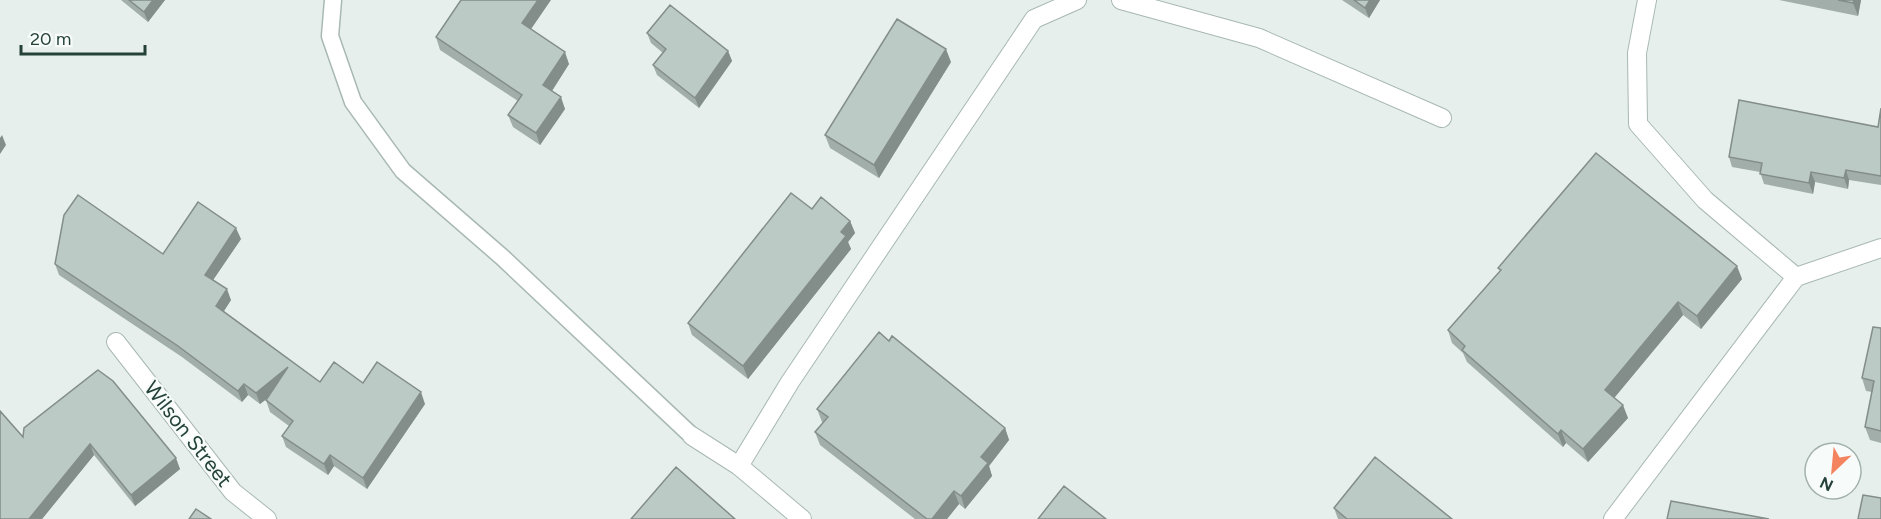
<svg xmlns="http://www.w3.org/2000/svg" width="1881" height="519" font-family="Figtree,sans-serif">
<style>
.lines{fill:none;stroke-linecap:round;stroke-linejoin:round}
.service-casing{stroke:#a8b8b2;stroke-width:19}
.minor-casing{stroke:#a8b8b2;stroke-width:20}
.service{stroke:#fff;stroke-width:16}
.minor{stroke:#fff;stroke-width:18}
.wall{fill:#a1aea9}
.shaded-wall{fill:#838d89}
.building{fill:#bbcac4;stroke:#838d89;stroke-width:1.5}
.labels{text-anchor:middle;stroke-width:4.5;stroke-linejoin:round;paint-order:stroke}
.street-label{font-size:21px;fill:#24423a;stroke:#f7fbf9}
</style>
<rect width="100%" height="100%" fill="#e6efeb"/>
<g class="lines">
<defs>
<path id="service" d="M333,0L330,36L353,102L403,171L502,257L692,436"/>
<path id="minor" d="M1121,0L1259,38L1442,118
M1647,0L1637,53L1638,124L1705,200L1796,277
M116,342L233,492L267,519
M692,436L739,466L802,519
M739,466L790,382L1034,19L1077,0
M1613,519L1796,277L1881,248"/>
</defs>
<use href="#service" class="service-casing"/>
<use href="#minor" class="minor-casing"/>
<use href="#service" class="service"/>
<use href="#minor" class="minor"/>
</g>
<path class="wall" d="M121,0H165L148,22Z
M1342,0H1380L1369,18Z
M1779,0H1861L1858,16Z
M531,29L569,64L552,91L565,109L540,145L513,127L508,115L518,101L440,50L436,37Z
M647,33L728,51L732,61L699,108L657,75L653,65L663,53L651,43Z
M951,62L879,178L830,148L825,135Z
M1881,108V185L1849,180L1848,189L1815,182L1813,194L1764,184L1760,172L1732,167L1729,157L1878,127Z
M812,209L850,221L855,233L848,242L851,249L748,379L692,335L688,323Z
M241,239L213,280L231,300L224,311L320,382L363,383L425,404L367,489L334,466L328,475L286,447L282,436L289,426L270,412L266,400L268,398L260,404L248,395L242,402L182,357L59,275L55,264L163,254Z
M1498,268L1742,279L1701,329L1683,315L1614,398L1628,418L1588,462L1566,443L1563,447L1467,362L1463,353L1452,343L1448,330L1500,271Z
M1881,328V443L1870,440L1865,427L1872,392L1866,391L1862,378Z
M889,341L1005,428L1009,440L989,466L992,476L965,509L959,504L947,519H915L820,445L815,432L823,423L822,422L817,409Z
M98,370L180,469L135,506L94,455L42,519H0L23,437Z
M1334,508L1452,519H1338Z"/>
<path class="shaded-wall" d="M153,0H165L148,22L144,12Z
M538,0H551L527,35L522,23Z
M1370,0H1380L1369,18L1365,8Z
M1854,0H1861L1858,16L1853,3Z
M946,49L951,62L879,178L874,165Z
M728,51L732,61L699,108L695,98Z
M565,52L569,64L548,97L543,85Z
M561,97L565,109L540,145L536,133Z
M2,135L6,145L0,154V138Z
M1846,170L1849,180L1848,189L1844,178Z
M1811,172L1815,182L1813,194L1809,183Z
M850,221L855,233L848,242L851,249L748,379L743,366Z
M236,228L241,239L209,286L205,275Z
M1737,266L1742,279L1701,329L1697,316Z
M227,289L231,300L220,317L216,306Z
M1678,302L1683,315L1610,403L1605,390Z
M288,367L292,378L260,404L256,393Z
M244,384L248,395L242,402L238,391Z
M421,392L425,404L367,489L363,478Z
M1623,405L1628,418L1588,462L1583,449Z
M1005,428L1009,440L989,466L992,476L965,509L961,496L981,457Z
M1561,430L1566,443L1563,447L1558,434Z
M90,444L94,455L42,519H29Z
M330,455L334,466L328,475L324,464Z
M176,458L180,469L135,506L131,495Z
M954,491L959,504L947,519H932Z"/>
<path class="building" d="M129,0H153L144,12Z
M461,0H538L522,23L565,52L543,85L561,97L536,133L508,115L522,95L436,37Z
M1354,0H1370L1365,8Z
M1838,0H1854L1853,3Z
M670,5L728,51L695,98L653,65L666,49L647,33Z
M897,19L946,49L874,165L825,135Z
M1739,100L1878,127L1881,108V176L1846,170L1844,178L1811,172L1809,183L1760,174L1762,163L1729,157Z
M1596,153L1737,266L1697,316L1678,302L1605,390L1623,405L1583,449L1561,430L1558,434L1462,350L1465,346L1448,330L1501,270L1498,268Z
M791,193L812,209L821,197L850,221L841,232L846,236L743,366L688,323Z
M78,195L163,254L198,202L236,228L205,275L227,289L216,306L320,382L334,362L363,383L377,362L421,392L363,478L330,455L324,464L282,436L293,421L266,400L288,367L256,393L244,384L238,391L178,346L55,264L64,215Z
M1873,327L1881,328V431L1865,427L1874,381L1862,378Z
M879,332L889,341L892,336L1005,428L981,457L988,463L961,496L954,491L932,519H927L815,432L828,417L817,409Z
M98,370L113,381L176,458L131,495L90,444L29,519H0V411L23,437L24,428Z
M1375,457L1452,519H1347L1334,508Z
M676,467L735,519H631Z
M1064,486L1106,519H1038Z
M1863,495L1881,498V519H1858Z
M1671,501L1769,519H1667Z
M196,509L211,519H189Z"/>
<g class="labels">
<g class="street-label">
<text transform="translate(188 434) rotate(52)" y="7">Wilson Street</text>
</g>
</g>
<g transform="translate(1833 471) rotate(206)"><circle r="28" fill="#f7fbf9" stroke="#a3b1ad" stroke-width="1.5"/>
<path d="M0-4.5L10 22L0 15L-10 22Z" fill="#f4845f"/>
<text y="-9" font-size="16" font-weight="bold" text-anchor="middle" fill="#24423a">N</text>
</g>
<path d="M21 45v9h124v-9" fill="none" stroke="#24423a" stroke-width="3"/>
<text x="30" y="45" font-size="18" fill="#24423a" stroke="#f7fbf9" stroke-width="4.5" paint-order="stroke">20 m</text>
</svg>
